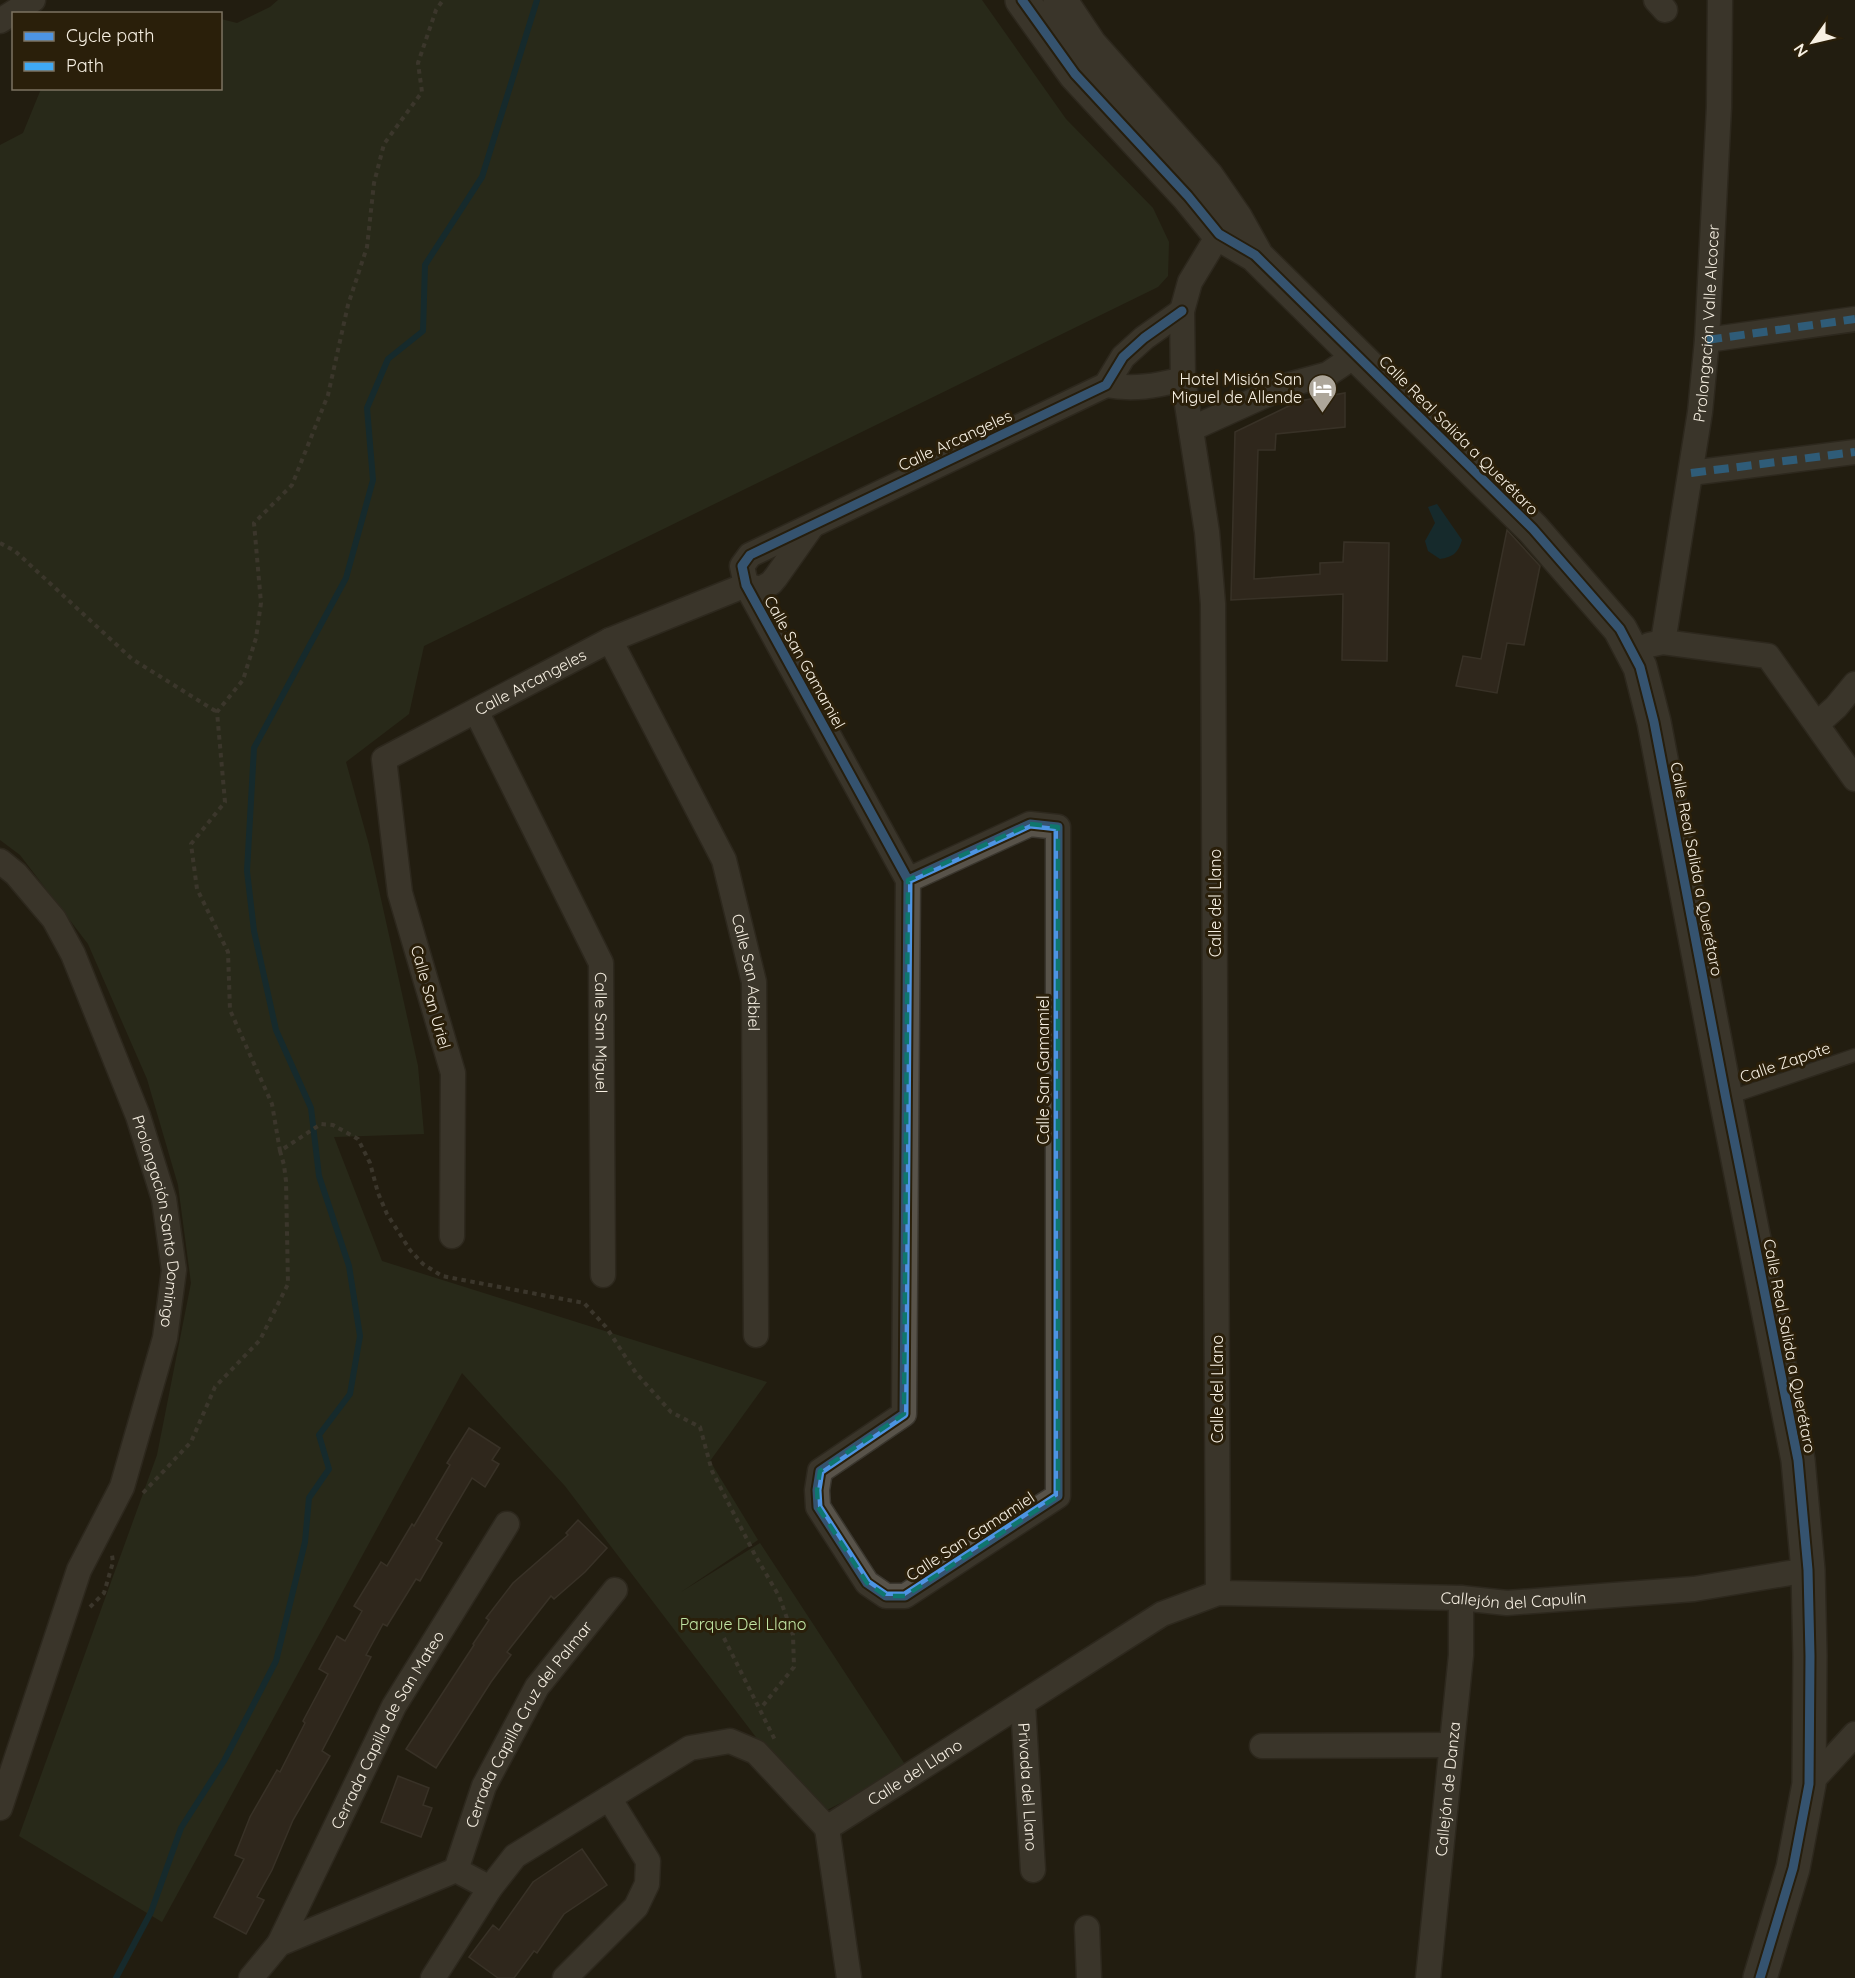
<svg xmlns="http://www.w3.org/2000/svg" width="1855" height="1978" font-family="Quicksand,sans-serif">
<style>
.green{fill:#2f3924}
.water{fill:#073a4e}
.lines{fill:none;stroke-linecap:round;stroke-linejoin:round}
.stream{stroke:#073a4e;stroke-width:6}
.building{fill:#3e332a;stroke:#534b42;stroke-width:1.5}
.lane-casing{stroke:#3a362e;stroke-width:15}
.street-casing{stroke:#3a362e;stroke-width:27}
.secondary-casing{stroke:#3a362e;stroke-width:36}
.path{stroke:#59554d;stroke-width:4;stroke-dasharray:4.5 4.5;stroke-linecap:butt}
.lane{stroke:#58534a;stroke-width:12}
.street{stroke:#58534a;stroke-width:24}
.secondary{stroke:#58534a;stroke-width:33}
.quiet{stroke:#3fa9f5;stroke-width:8;stroke-dasharray:15 8;stroke-linecap:butt}
.cycleway-casing{stroke:#2a1f0a;stroke-width:13}
.cycleway{stroke:#4d94e3;stroke-width:9}
.marked{fill:none;stroke:#0f766e;stroke-width:4.5;stroke-dasharray:12 8;stroke-linejoin:round}
.labels{text-anchor:middle;stroke-width:6;stroke-linejoin:round;paint-order:stroke}
.street-label{font-size:16px;fill:#f7f0e3;stroke:#2a1f0a}
.poi-label{font-size:16px;fill:#f7f0e3;stroke:#2a1f0a;text-anchor:end}
.park-label{font-size:16px;fill:#c1e6a4;stroke:#2a1f0a}
</style>
<rect width="100%" height="100%" fill="#231d11"/>
<path class="green" d="M278,0H982L1066,119L1153,208L1169,242L1168,276L1158,287L424,646L409,714L346,762L369,845L418,1066L424,1134L334,1137L382,1261L767,1382L710,1461L758,1540L681,1592L760,1543L908,1769L821,1813L768,1753L565,1486L462,1373L162,1922L19,1836L157,1455L191,1283L178,1185L147,1079L88,944L20,855L0,840V145L23,133L41,89L220,88L221,19L237,23L270,7Z"/>
<path class="water" d="M1437,504L1462,540C1458,553 1453,557 1440,559L1428,551L1425,541L1435,523L1428,507Z"/>
<g class="lines">
<path class="stream" d="M116,1978L151,1912L181,1828L224,1761L276,1661L305,1542L309,1498L329,1469L319,1435L350,1394L360,1336L349,1266L319,1176L311,1108L276,1030L254,931L247,871L254,748L346,578L373,480L367,408L388,359L423,331L425,265L482,177L537,0"/>
</g>
<path class="building" d="M1345,393V427L1276,434L1275,450H1258L1254,579L1320,574V563L1343,562L1344,542L1389,543L1387,661L1342,660L1343,594L1231,600L1235,432L1299,401Z
M1507,530L1540,566L1524,645L1507,643L1497,693L1456,686L1463,656L1481,659Z
M469,1428L500,1448L492,1460L499,1464L485,1487L472,1478L436,1539L442,1543L420,1581L416,1579L387,1626L383,1624L366,1655L371,1657L322,1751L330,1756L293,1820L272,1870L257,1897L264,1900L246,1934L214,1917L244,1859L235,1855L250,1817L277,1770L280,1772L305,1723L303,1721L328,1674L319,1669L337,1636L345,1641L362,1611L354,1606L381,1562L387,1566L412,1524L414,1526L450,1465L447,1463Z
M578,1520L607,1548L585,1572L554,1599L551,1596L507,1652L511,1655L491,1682L436,1768L406,1749L474,1645L473,1644L489,1620L486,1618L513,1583L568,1535L566,1533Z
M398,1776L429,1788L423,1805L432,1808L421,1837L381,1822Z
M582,1849L607,1885L564,1914L537,1953L534,1951L514,1978H498L469,1957L493,1925L499,1930L533,1882Z"/>
<g class="lines">
<defs>
<path id="lane" d="M1728,1098L1855,1055"/>
<g id="street">
<path d="M1656,0L1665,10"/>
<path d="M0,21L33,0"/>
<path d="M1707,340L1855,319"/>
<path d="M1106,385C1133,390 1156,386 1183,379"/>
<path d="M1191,429L1288,385L1328,374L1356,355"/>
<path d="M1691,473L1855,452"/>
<path id="s1" d="M610,640L724,860L754,982L756,1335"/>
<path id="s2" d="M1663,642L1700,412L1707,340L1719,107L1720,0"/>
<path d="M1649,645L1663,642L1768,656L1855,779"/>
<path id="s3" d="M476,711L601,963L603,1275"/>
<path d="M1817,724L1836,707L1855,684"/>
<path id="s4" d="M0,861L16,874L54,919L73,954L138,1116L164,1199L174,1270L165,1338L122,1487L79,1570L0,1808"/>
<path d="M908,880L1030,824L1058,827V1496L905,1596H886L867,1583L818,1507L817,1490L820,1471L904,1414L908,880L746,585L742,566L750,555L1106,385L1123,357L1144,338L1182,311"/>
<path id="s5" d="M452,1236L453,1073L400,893L384,759L610,640L746,585L760,589L771,583L776,577L812,526"/>
<path d="M1218,1593L1213,604L1207,532L1183,379L1182,311L1190,282L1219,234L1232,223"/>
<path id="s6" d="M1023,1705L1033,1870"/>
<path d="M1262,1746L1451,1745"/>
<path d="M1809,1784L1855,1734"/>
<path id="s7" d="M827,1828L1162,1614L1218,1593L1461,1598L1507,1603L1694,1589L1808,1570"/>
<path d="M827,1828L849,1978"/>
<path id="s8" d="M456,1870L484,1786L537,1687L615,1590"/>
<path d="M1087,1928L1089,1978"/>
<path id="s9" d="M279,1944L394,1706L507,1524"/>
<path d="M251,1978L279,1944L456,1870L490,1888"/>
<path d="M433,1978L490,1888L515,1856L690,1748L730,1741L756,1752L827,1828"/>
<path d="M565,1978L636,1907L647,1884L648,1861L609,1798"/>
<path id="s10" d="M1428,1978L1461,1655V1598"/>
</g>
<path id="secondary" d="M1022,0L1075,74L1188,196L1219,234L1255,255L1533,529L1620,629L1640,667L1654,722L1726,1099L1798,1460L1808,1570L1810,1656L1809,1784L1793,1868L1760,1978
M1060,0L1090,45L1207,177L1236,219L1255,253"/>
</defs>
<use href="#lane" class="lane-casing"/>
<use href="#street" class="street-casing"/>
<use href="#secondary" class="secondary-casing"/>
<path class="path" d="M0,543L15,551L132,659L217,712
M280,1151L272,1104L230,1010L228,952L197,889L191,844L225,802L217,712L243,680L256,638L261,603L254,523L292,485L328,395L348,305L367,247L374,183L384,144L422,92L418,63L436,10L443,0
M143,1493L191,1442L215,1387L260,1340L288,1284L286,1181L284,1165L280,1151L321,1124L333,1125L358,1139L370,1163L378,1193L387,1214L410,1250L423,1264L442,1276L584,1303L606,1327L636,1373L671,1412L700,1427L712,1471L755,1555L779,1596L793,1635L794,1667L761,1708
M90,1607L104,1593L113,1562L112,1555
M724,1638L775,1740"/>
<use href="#lane" class="lane"/>
<use href="#street" class="street"/>
<use href="#secondary" class="secondary"/>
<path class="quiet" d="M1707,340L1855,319
M1691,473L1855,452"/>
<defs>
<path id="cycleway" d="M1022,0L1075,74L1188,196L1219,234L1255,255L1533,529L1620,629L1640,667L1654,722L1726,1099L1798,1460L1808,1570L1810,1656L1809,1784L1793,1868L1760,1978
M908,880L1030,824L1058,827V1496L905,1596H886L867,1583L818,1507L817,1490L820,1471L904,1414L908,880L746,585L742,566L750,555L1106,385L1123,357L1144,338L1182,311"/>
</defs>
<use href="#cycleway" class="cycleway-casing"/>
<use href="#cycleway" class="cycleway"/>
</g>
<path d="M0 0H1855V1978H0ZM1030,824L1058,827V1496L905,1596H886L867,1583L818,1507L817,1490L820,1471L904,1414L908,880Z" fill="#231d11" fill-opacity=".55" fill-rule="evenodd"/>
<path class="marked" d="M1030,824L1058,827V1496L905,1596H886L867,1583L818,1507L817,1490L820,1471L904,1414L908,880Z"/>
<defs>
<symbol id="hotel-pin" viewBox="-11 -11 22 30"><path d="M0 17L-7.5 6A9.5 9.5 0 1 1 7.5 6Z" fill="#ada69a" stroke="#2a1f0a"/><path d="M-6-4.5h1.5V1H6V5H4.5V3h-9V5H-6ZM-4 0a1.8 1.8 0 1 1 3.6 0ZM.5 0V-2.5h3Q6-2.5 6 0Z" fill="#fff"/></symbol>
</defs>
<g fill-rule="evenodd">
<use href="#hotel-pin" x="1306" y="372" width="33" height="45"/>
</g>
<g class="labels">
<g class="street-label">
<text dy="6" stroke="none"><textPath href="#s2" startOffset="322">Prolongación Valle Alcocer</textPath></text>
<text transform="translate(1459 435) rotate(45)" y="6">Calle Real Salida a Querétaro</text>
<text transform="translate(955 440) rotate(-25)" y="6">Calle Arcangeles</text>
<text transform="translate(805 662) rotate(61)" y="6">Calle San Gamamiel</text>
<text dy="6" stroke="none"><textPath href="#s5" startOffset="651">Calle Arcangeles</textPath></text>
<text transform="translate(1697 869) rotate(79)" y="6">Calle Real Salida a Querétaro</text>
<text transform="translate(1215 903) rotate(-90)" y="6">Calle del Llano</text>
<text dy="6" stroke="none"><textPath href="#s1" startOffset="363">Calle San Adbiel</textPath></text>
<text transform="translate(431 997) rotate(74)" y="6">Calle San Uriel</text>
<text dy="6" stroke="none"><textPath href="#s3" startOffset="351">Calle San Miguel</textPath></text>
<text transform="translate(1785 1062) rotate(-19)" y="6">Calle Zapote</text>
<text transform="translate(1043 1070) rotate(-90)" y="6">Calle San Gamamiel</text>
<text dy="6" stroke="none"><textPath href="#s4" startOffset="402">Prolongación Santo Domingo</textPath></text>
<text transform="translate(1790 1346) rotate(79)" y="6">Calle Real Salida a Querétaro</text>
<text transform="translate(1217 1389) rotate(-90)" y="6">Calle del Llano</text>
<text transform="translate(970 1536) rotate(-33)" y="6">Calle San Gamamiel</text>
<text dy="6" stroke="none"><textPath href="#s7" startOffset="753">Callejón del Capulín</textPath></text>
<text dy="6" stroke="none"><textPath href="#s8" startOffset="164">Cerrada Capilla Cruz del Palmar</textPath></text>
<text dy="6" stroke="none"><textPath href="#s9" startOffset="240">Cerrada Capilla de San Mateo</textPath></text>
<text dy="6" stroke="none"><textPath href="#s7" startOffset="104">Calle del Llano</textPath></text>
<text dy="6" stroke="none"><textPath href="#s6" startOffset="82">Privada del Llano</textPath></text>
<text dy="6" stroke="none"><textPath href="#s10" startOffset="190">Callejón de Danza</textPath></text>
</g>
<g class="poi-label">
<text x="1302" y="385">Hotel Misión San<tspan x="1302" dy="18">Miguel de Allende</tspan></text>
</g>
<g class="park-label">
<text x="743" y="1630">Parque Del Llano</text>
</g>
</g>
<rect x="12" y="12" width="210" height="78" fill="#2a1f0a" stroke="#7c7361" stroke-width="1.5"/>
<rect x="24" y="32" width="30" height="9" fill="#4d94e3" stroke="#7c7361" stroke-width="1.5"/>
<text x="66" y="42" font-size="18" fill="#f7f0e3">Cycle path</text>
<rect x="24" y="62" width="30" height="9" fill="#3fa9f5" stroke="#7c7361" stroke-width="1.5"/>
<text x="66" y="72" font-size="18" fill="#f7f0e3">Path</text>
<g transform="translate(1813 42) rotate(236)" stroke="#2a1f0a" stroke-width="4.5" paint-order="stroke">
<path d="M0-4.5L10 22L0 15L-10 22Z" fill="#f7f0e3"/>
<text y="-9" font-size="16" font-weight="bold" text-anchor="middle" fill="#f7f0e3">N</text>
</g>
</svg>
